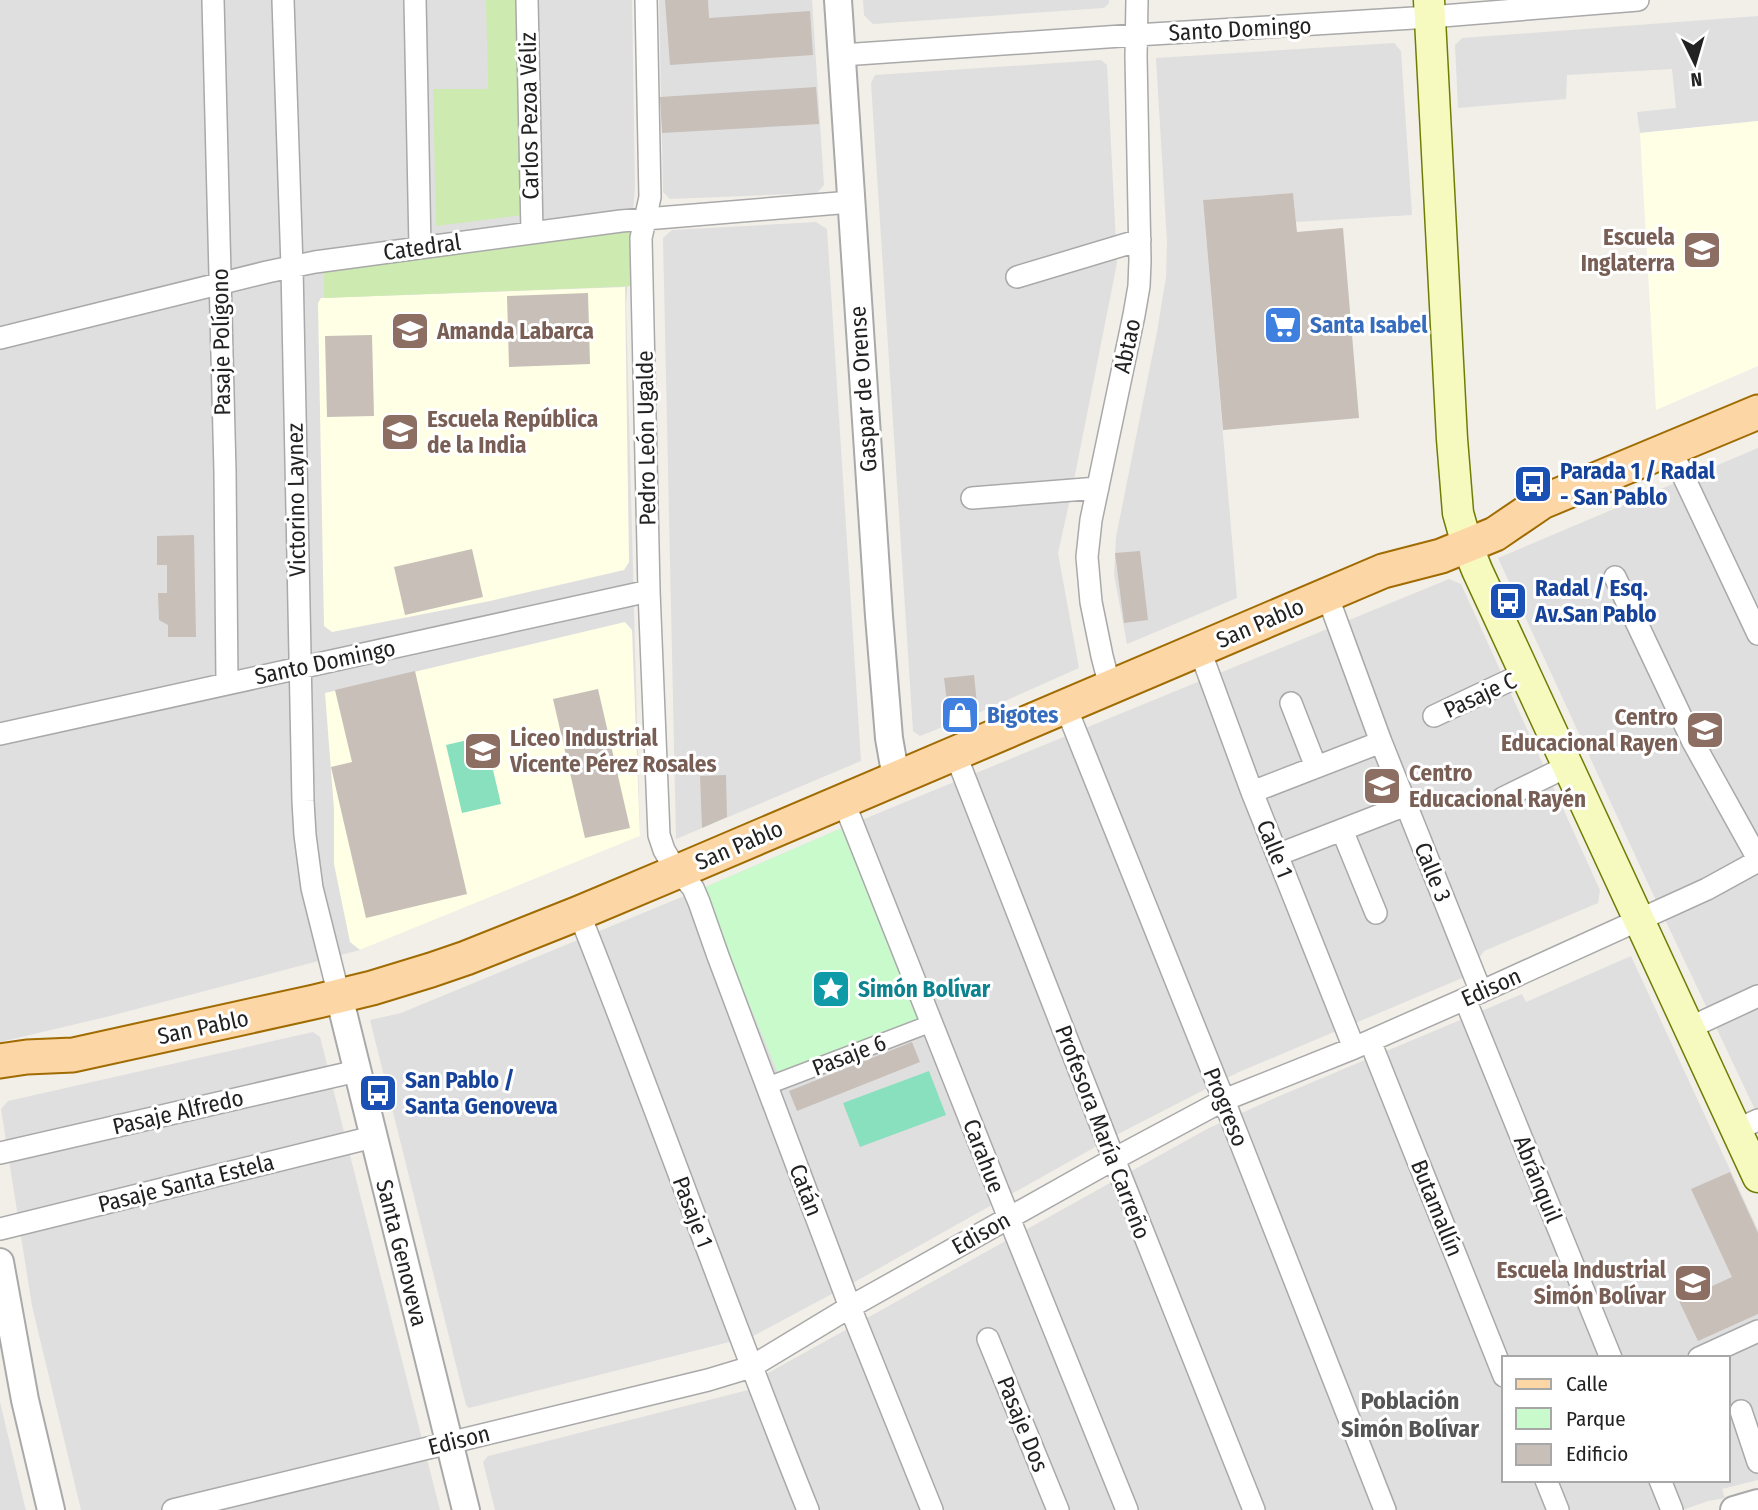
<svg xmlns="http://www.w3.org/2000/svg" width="1758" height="1510" font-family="'Fira Sans Condensed',sans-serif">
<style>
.residential{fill:#e0dfdf;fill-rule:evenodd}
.education{fill:#ffffe5}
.grass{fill:#cdebb0}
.park{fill:#c8facc}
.pitch{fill:#88e0be}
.building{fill:#c7bfb8}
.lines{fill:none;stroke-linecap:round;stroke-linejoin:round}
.pedestrian-casing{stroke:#a9a9a9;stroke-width:19}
.minor-casing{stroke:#a9a9a9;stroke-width:24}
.tertiary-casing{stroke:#a9a9a9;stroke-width:30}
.secondary-casing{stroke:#707d05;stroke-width:33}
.primary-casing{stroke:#a06b00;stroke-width:37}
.pedestrian{stroke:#fff;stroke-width:16}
.minor{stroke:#fff;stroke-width:21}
.tertiary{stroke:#fff;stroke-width:26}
.secondary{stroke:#f7fabf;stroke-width:30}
.primary{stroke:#fcd6a4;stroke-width:33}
.labels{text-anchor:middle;stroke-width:6;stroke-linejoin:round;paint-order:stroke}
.street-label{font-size:23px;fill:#222;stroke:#fff}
.education-label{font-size:23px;font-weight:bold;fill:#785e54;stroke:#fff;text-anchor:start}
.shop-label{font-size:23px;font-weight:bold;fill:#366cbe;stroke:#fff;text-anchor:start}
.transit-label{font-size:23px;font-weight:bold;fill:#164399;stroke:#fff;text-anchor:start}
.culture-label{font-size:23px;font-weight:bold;fill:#0d838f;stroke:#fff;text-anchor:start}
.neighbourhood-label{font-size:24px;font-weight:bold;fill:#555;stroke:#fff}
</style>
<rect width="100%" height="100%" fill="#f2efe9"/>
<path class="residential" d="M0,0H632L635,187L626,304L640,836L360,950L106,1017L0,1042Z
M659,0H812L824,185L817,193L670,199L663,192Z
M863,0H1109V3L1104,8L873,24L864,15Z
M1758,16V121L1640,133L1637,112L1676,108L1672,69L1567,75L1566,99L1458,108L1455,45L1462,38Z
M1394,43L1401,51L1412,215L1296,222L1293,193L1203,200L1237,598L1127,644L1114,575L1116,537L1157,332L1166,277L1167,242L1156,58Z
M1101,60L1107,65L1117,263L1072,490L1058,553L1079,668L978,713L920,736L913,731L871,83L875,75Z
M816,222L827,229L861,761L676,839L663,238L672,230Z
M1758,448V1116L1652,892L1498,558Z
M1449,579L1461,584L1600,890L1598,903L1484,951L1467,976L1239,1072L1122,1132L860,1279L753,1336L469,1408L466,1405L370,1020L401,1013L701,889L842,828Z
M1631,956L1758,1230V1480L1722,1489L1725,1498L1708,1501L1683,1510H495L483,1462L488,1456L748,1390L768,1373L1207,1129L1277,1097L1522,994L1526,1002ZM1504,1358H1728V1480H1504Z
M313,1032L320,1037L440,1510H81L32,1306L1,1109L8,1101Z
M0,1402L25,1507L26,1510H0Z"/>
<path class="education" d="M1758,121V366L1656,410L1640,133Z
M625,287L629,562L624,570L490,601L332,632L324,626L318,303L321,298Z
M625,622L632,630L640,836L360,950L350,942L334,864V809L325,693Z"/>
<path class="grass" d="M486,0H519L523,215L436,226L433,89H488Z
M632,229L635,286L324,298V271Z"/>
<path class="park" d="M842,828L923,1017L778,1073L701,889Z"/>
<path class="pitch" d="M485,736L501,804L462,813L446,745Z
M929,1071L946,1115L860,1147L843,1103Z"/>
<path class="building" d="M665,0H708L709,18L810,11L813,55L670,65Z
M816,87L819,124L662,133L660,97Z
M1293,193L1297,232L1343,228L1359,418L1223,430L1203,200Z
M588,293L590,364L509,367L507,296Z
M372,335L374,416L327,417L325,336Z
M194,535L196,637H168V625L159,620L158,593H167V565H157V536Z
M472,549L483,597L405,615L394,567Z
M1140,551L1148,620L1124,623L1115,553Z
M415,671L467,894L366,918L331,767L352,762L335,690Z
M974,675L978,713L954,722L949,718L944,678Z
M598,689L630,828L585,838L553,699Z
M726,775L727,817L702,828L700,776Z
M912,1042L920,1062L797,1111L789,1091Z
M1730,1172L1758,1233V1314L1698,1341L1679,1301L1732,1277L1691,1189Z"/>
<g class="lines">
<defs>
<path id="pedestrian" d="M767,1086L932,1023"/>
<path id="minor" d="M213,0L225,472L227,683
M283,0L292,267L303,801L305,835L312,888L339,996
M415,0L420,248
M527,0L532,232
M646,0L650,197L641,238L649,591L659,835L664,850L671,862L693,888L699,902L718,956L850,1307L932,1510
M842,55L1136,35L1430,17L1638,0
M1017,277L1140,240
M0,338L267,272L315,262L621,221L851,202
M1670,448L1758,634
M972,498L1098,488
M1615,577L1693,742L1758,859
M1327,595L1381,742L1481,992
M1199,648L1252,792L1354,1048
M1110,687L1102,656L1091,602L1087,557L1091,520L1134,315L1139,286L1140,260L1136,56L1137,0
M1291,703L1316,767
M1065,705L1219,1088L1385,1510
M1434,716L1525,673
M0,734L649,591
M955,753L1114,1159L1254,1510
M1252,792L1381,742
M1503,798L1568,766
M843,800L1009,1218L1127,1510
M1342,830L1376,913
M1277,855L1406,805
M579,913C658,1111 728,1312 808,1510
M1465,999L1611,1358
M1689,1028L1758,996
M1370,1041L1504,1376
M1736,1130L1758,1120
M0,1153L357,1071
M0,1229L373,1137
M988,1339L1058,1510
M1699,1358L1758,1331
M1741,1411L1758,1462
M1546,1480L1558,1510
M1660,1480L1672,1510
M173,1510L708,1380L751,1367L850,1307L1114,1159L1224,1100L1354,1048L1465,999L1707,889L1758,861"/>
<path id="tertiary" d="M838,0L879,616L889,738L896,778
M339,996L466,1510
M0,1262L25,1400L51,1510
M1734,1510L1758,1503"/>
<path id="secondary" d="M1429,0L1452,439L1458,513L1467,545L1477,570L1758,1177"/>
<path id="primary" d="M0,1061L27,1057L73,1055L314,1002L372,988L431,970L466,958L579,913L679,871L1383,571L1441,556L1495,534L1542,502L1758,412"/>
</defs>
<use href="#pedestrian" class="pedestrian-casing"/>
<use href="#minor" class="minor-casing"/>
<use href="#tertiary" class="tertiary-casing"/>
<use href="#secondary" class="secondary-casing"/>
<use href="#primary" class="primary-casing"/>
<use href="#pedestrian" class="pedestrian"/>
<use href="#minor" class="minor"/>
<use href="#tertiary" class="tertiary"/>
<use href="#secondary" class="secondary"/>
<use href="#primary" class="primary"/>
</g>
<defs>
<symbol id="school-square" viewBox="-11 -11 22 22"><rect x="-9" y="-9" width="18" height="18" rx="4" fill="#8d6e63" stroke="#fff"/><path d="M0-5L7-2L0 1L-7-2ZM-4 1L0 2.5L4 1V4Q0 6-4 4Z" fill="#fff"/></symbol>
<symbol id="supermarket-square" viewBox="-11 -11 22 22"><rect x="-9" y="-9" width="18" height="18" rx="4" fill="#3f7fe0" stroke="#fff"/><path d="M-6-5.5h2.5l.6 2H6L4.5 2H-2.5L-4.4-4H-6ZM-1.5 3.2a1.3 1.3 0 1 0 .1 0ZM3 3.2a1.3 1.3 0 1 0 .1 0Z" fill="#fff"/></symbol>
<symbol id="bus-square" viewBox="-11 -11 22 22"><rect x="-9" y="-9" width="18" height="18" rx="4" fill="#1a4fb4" stroke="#fff"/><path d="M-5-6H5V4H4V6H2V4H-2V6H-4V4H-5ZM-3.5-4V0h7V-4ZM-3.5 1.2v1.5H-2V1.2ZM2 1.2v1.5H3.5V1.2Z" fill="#fff"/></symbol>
<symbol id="shop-square" viewBox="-11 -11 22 22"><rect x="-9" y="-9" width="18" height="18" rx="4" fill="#3f7fe0" stroke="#fff"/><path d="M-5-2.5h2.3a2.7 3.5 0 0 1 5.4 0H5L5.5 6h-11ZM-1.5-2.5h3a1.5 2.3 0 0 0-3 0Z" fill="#fff"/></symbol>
<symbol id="sight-square" viewBox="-11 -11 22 22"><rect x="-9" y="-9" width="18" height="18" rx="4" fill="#0f9aa8" stroke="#fff"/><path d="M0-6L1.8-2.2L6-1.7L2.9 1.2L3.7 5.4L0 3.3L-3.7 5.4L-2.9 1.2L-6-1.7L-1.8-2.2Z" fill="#fff"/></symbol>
</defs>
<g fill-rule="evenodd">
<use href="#school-square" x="1680" y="228" width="44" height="44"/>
<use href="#supermarket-square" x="1261" y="303" width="44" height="44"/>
<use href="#school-square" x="388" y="309" width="44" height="44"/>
<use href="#school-square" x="378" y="410" width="44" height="44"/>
<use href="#bus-square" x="1511" y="462" width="44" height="44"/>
<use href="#bus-square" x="1486" y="579" width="44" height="44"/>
<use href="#shop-square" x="938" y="693" width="44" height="44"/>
<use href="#school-square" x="1683" y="708" width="44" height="44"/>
<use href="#school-square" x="461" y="729" width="44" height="44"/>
<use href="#school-square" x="1360" y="764" width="44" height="44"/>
<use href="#sight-square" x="809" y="967" width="44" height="44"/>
<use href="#bus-square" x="356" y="1071" width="44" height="44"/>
<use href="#school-square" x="1671" y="1261" width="44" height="44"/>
</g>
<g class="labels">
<g class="street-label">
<text transform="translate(1240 29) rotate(-3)" y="8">Santo Domingo</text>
<text transform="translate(529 116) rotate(-91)" y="8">Carlos Pezoa Véliz</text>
<text transform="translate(422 247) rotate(-8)" y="8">Catedral</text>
<text transform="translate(221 342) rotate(-91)" y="8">Pasaje Polígono</text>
<text transform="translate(1127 346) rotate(-78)" y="8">Abtao</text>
<text transform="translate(863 389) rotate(-94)" y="8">Gaspar de Orense</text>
<text transform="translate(646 438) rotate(-91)" y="8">Pedro León Ugalde</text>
<text transform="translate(296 500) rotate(-91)" y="8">Victorino Laynez</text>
<text transform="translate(1260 623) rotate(-23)" y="8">San Pablo</text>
<text transform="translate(325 662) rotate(-12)" y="8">Santo Domingo</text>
<text transform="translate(1480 695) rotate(-25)" y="8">Pasaje C</text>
<text transform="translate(739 845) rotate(-23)" y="8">San Pablo</text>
<text transform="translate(1275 849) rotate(68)" y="8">Calle 1</text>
<text transform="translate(1433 872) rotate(68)" y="8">Calle 3</text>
<text transform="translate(1491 987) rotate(-24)" y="8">Edison</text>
<text transform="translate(203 1027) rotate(-12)" y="8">San Pablo</text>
<text transform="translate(849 1055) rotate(-21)" y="8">Pasaje 6</text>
<text transform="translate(1226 1107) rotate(68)" y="8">Progreso</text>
<text transform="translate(178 1112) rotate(-13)" y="8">Pasaje Alfredo</text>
<text transform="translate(1103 1132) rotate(69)" y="8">Profesora María Carreño</text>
<text transform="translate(984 1156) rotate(69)" y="8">Carahue</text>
<text transform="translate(1538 1179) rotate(68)" y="8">Abránquil</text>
<text transform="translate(186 1183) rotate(-14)" y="8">Pasaje Santa Estela</text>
<text transform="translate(806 1190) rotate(69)" y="8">Catán</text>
<text transform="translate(1437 1208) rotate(68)" y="8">Butamallín</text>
<text transform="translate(693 1212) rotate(69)" y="8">Pasaje 1</text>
<text transform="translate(981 1233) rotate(-29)" y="8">Edison</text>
<text transform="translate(402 1253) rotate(76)" y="8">Santa Genoveva</text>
<text transform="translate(1023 1424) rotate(68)" y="8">Pasaje Dos</text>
<text transform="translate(459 1440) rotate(-14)" y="8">Edison</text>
</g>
<g class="education-label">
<text x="1675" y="245" text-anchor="end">Escuela<tspan x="1675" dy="26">Inglaterra</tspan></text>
<text x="437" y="339">Amanda Labarca</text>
<text x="427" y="427">Escuela República<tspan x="427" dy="26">de la India</tspan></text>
<text x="1678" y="725" text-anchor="end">Centro<tspan x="1678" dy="26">Educacional Rayen</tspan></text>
<text x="510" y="746">Liceo Industrial<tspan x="510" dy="26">Vicente Pérez Rosales</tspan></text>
<text x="1409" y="781">Centro<tspan x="1409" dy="26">Educacional Rayén</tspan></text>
<text x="1666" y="1278" text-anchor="end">Escuela Industrial<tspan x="1666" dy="26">Simón Bolívar</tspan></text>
</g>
<g class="shop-label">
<text x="1310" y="333">Santa Isabel</text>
<text x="987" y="723">Bigotes</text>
</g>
<g class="transit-label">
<text x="1560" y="479">Parada 1 / Radal<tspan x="1560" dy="26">- San Pablo</tspan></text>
<text x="1535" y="596">Radal / Esq.<tspan x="1535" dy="26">Av.San Pablo</tspan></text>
<text x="405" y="1088">San Pablo /<tspan x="405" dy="26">Santa Genoveva</tspan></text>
</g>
<g class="culture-label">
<text x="858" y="997">Simón Bolívar</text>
</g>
<g class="neighbourhood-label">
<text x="1410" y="1409">Población<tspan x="1410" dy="28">Simón Bolívar</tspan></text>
</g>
</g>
<rect x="1502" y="1356" width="228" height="126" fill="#ffffff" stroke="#a7a7a7" stroke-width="2"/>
<rect x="1516" y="1379" width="35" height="10" fill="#fcd6a4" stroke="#a7a7a7" stroke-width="2"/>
<text x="1566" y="1391" font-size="21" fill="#222222">Calle</text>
<rect x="1516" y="1408" width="35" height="21" fill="#c8facc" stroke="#a7a7a7" stroke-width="2"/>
<text x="1566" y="1426" font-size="21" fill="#222222">Parque</text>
<rect x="1516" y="1444" width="35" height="21" fill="#c7bfb8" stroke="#a7a7a7" stroke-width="2"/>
<text x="1566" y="1461" font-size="21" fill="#222222">Edificio</text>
<g transform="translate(1695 63) rotate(175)" stroke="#ffffff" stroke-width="5" paint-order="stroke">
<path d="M0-5L12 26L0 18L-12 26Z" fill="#222222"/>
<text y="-10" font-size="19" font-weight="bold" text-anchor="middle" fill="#222222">N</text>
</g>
</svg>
